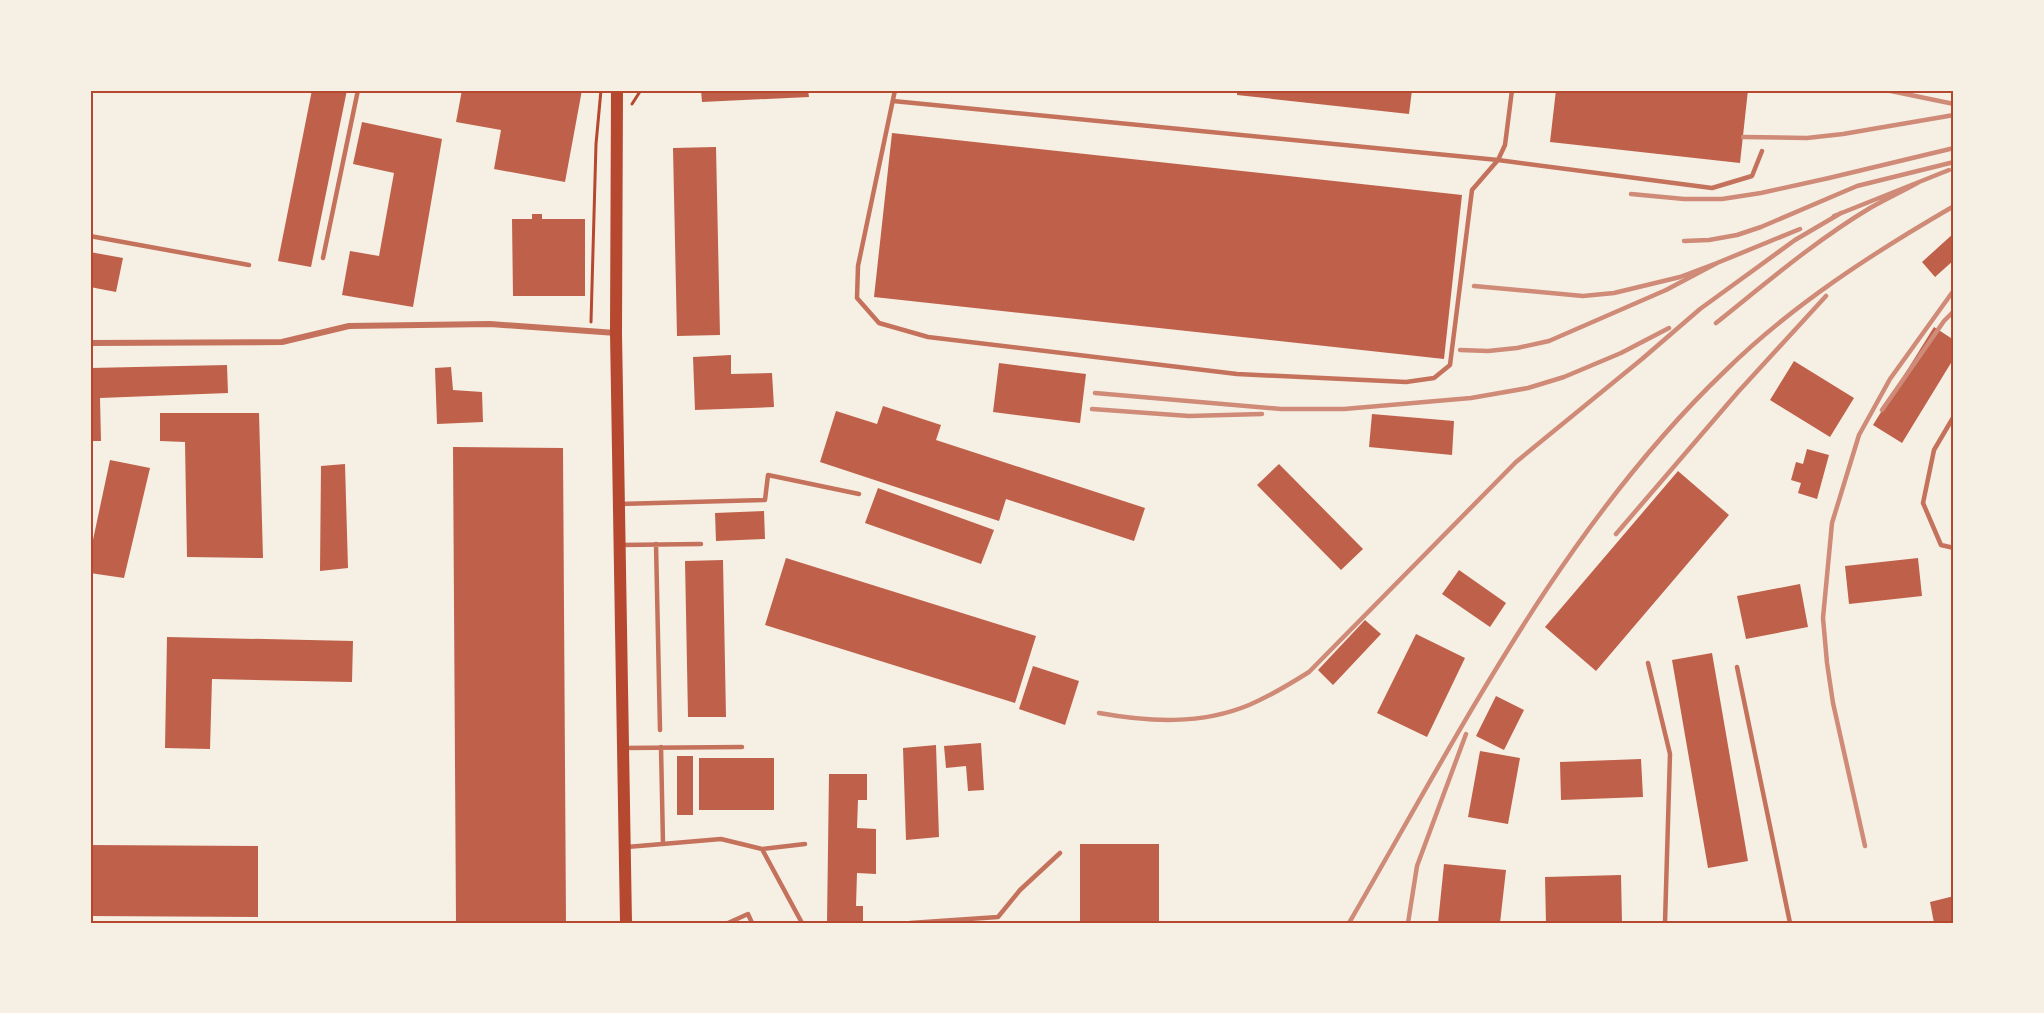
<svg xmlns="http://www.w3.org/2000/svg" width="2044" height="1013" font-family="Rubik,sans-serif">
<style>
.building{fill:#bf614a}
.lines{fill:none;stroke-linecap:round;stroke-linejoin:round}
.path{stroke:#b5482f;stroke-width:3}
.service{stroke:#c5725c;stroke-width:4.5}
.minor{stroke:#c5725c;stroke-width:6}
.secondary{stroke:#b5482f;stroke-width:12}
.rail{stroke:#cf8b77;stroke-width:4.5}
.neatline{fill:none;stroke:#b5482f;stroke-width:2}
</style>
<rect width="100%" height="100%" fill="#f6efe4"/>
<path class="building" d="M312,90H347L311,267L278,261Z
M462,90H582L565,182L494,169L501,130L456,122Z
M701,90H808L809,97L702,102Z
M1237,90H1412L1409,114L1237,95Z
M1556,90H1748L1740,163L1550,142Z
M362,122L442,139L413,307L342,295L350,251L379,256L394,173L353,164Z
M892,133L1462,195L1444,359L874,297Z
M716,147L720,335L677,336L673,148Z
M532,214H542V219H585V296H513L512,219H532Z
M1954,233V260L1935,277L1922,262Z
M90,252L123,258L116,292L90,287Z
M1934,327L1954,340V358L1902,443L1873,425Z
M731,355V374L772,373L774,407L695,410L693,357Z
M1794,361L1854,398L1830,437L1770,400Z
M999,363L1086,374L1080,423L993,412Z
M227,365L228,393L100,398L101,441H90V368Z
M451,367L453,390L482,392L483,422L437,424L435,368Z
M883,406L941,425L936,440L1145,508L1134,541L1006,499L999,521L820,462L836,411L877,424Z
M160,413H259L263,558L187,557L185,442L160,441Z
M1372,414L1454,421L1452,455L1369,447Z
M453,447L563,448L566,923H456Z
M1807,449L1829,455L1817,499L1798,493L1801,483L1791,480L1796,462L1803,464Z
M110,460L150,468L124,578L90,573V554Z
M345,464L348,568L320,571L321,466Z
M1279,464L1363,549L1341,570L1257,485Z
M1678,471L1729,515L1596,671L1545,627Z
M878,488L994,530L981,564L865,523Z
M764,511L765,539L716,541L715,513Z
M786,558L1036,636L1015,703L765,625Z
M1918,558L1922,596L1849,604L1845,566Z
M723,560L726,717H688L685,561Z
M1459,570L1506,603L1490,627L1442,594Z
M1800,584L1808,627L1746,639L1737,596Z
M1365,620L1381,634L1333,685L1318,670Z
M1416,634L1465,658L1427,737L1377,713Z
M167,637L353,641L352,682L212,679L210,749L165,748Z
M1712,653L1748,861L1708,868L1672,660Z
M1033,666L1079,681L1065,725L1019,709Z
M1496,696L1524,710L1504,750L1476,736Z
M981,743L984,790L968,791L966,766L946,768L944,746Z
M936,745L939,837L906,840L903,748Z
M1480,751L1520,758L1508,824L1468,817Z
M677,756H693V815H677Z
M699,758H774V810H699Z
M1641,759L1643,797L1561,800L1560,762Z
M829,774H867V800H858L857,828L876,829V874L857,873L856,906H863V923H827Z
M1080,844H1159V923H1080Z
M90,845L258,846V917L90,916Z
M1444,864L1506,870L1500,923H1438Z
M1621,875L1622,923H1546L1545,877Z
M1954,896V923H1934L1930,902Z"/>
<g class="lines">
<path class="path" d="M632,104L641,90
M591,322L596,144L601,90"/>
<path class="service" d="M895,90L858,266L857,298L879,323L928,337L1237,374L1406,382L1434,378L1450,365L1472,190L1498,160L1505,145L1512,90
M893,101L1498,160L1712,188L1752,176L1762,151
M90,236L249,265
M323,258L358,90
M1954,416L1934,450L1923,503L1941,545L1954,548
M619,504L765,500L768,475L859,494
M656,544L660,730
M620,545L701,544
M1648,663L1670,754L1665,923
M1737,667L1790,923
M661,747L663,844
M623,748L742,747
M627,847L721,839L762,849L805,844
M762,849L802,923
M728,923L748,914L752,923
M910,923L998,917L1020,890L1060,853"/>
<path class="minor" d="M90,343L282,342L349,326L490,324L616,333"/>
<path class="secondary" d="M617,90L616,333L626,923"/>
<path class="rail" d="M1886,90L1954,104
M1743,137L1807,138L1843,134L1954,115
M1919,182L1949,170
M1631,194L1684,199H1722L1761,193L1829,178L1954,148
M1684,241L1709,240L1737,235L1761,227L1857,186L1954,162
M1717,263L1800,229
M1716,323C1766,283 1815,241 1870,208C1886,199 1903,191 1919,182L1834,216
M1460,350L1488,351L1517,348L1549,341L1666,290L1717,263L1680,277L1614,293L1583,296L1474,286
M1095,393L1281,409H1344L1471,398L1528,388L1564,377L1621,353L1669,328
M1092,409L1189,416L1262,414
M1882,410L1944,321L1954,311
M1616,534L1738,392L1826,296
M1099,713C1149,722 1201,725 1249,705C1270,696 1290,684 1309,672L1516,462L1642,359L1700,309L1795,240L1841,213
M1865,846L1833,703L1827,663L1823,618L1832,523L1859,435L1890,379L1954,290
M1349,923C1460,732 1564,525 1725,371C1792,305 1873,253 1954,206
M1408,923L1417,866L1466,734"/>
</g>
<rect width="2044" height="1013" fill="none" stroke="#f6efe4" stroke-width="183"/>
<rect x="92" y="92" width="1860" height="830" class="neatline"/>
</svg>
